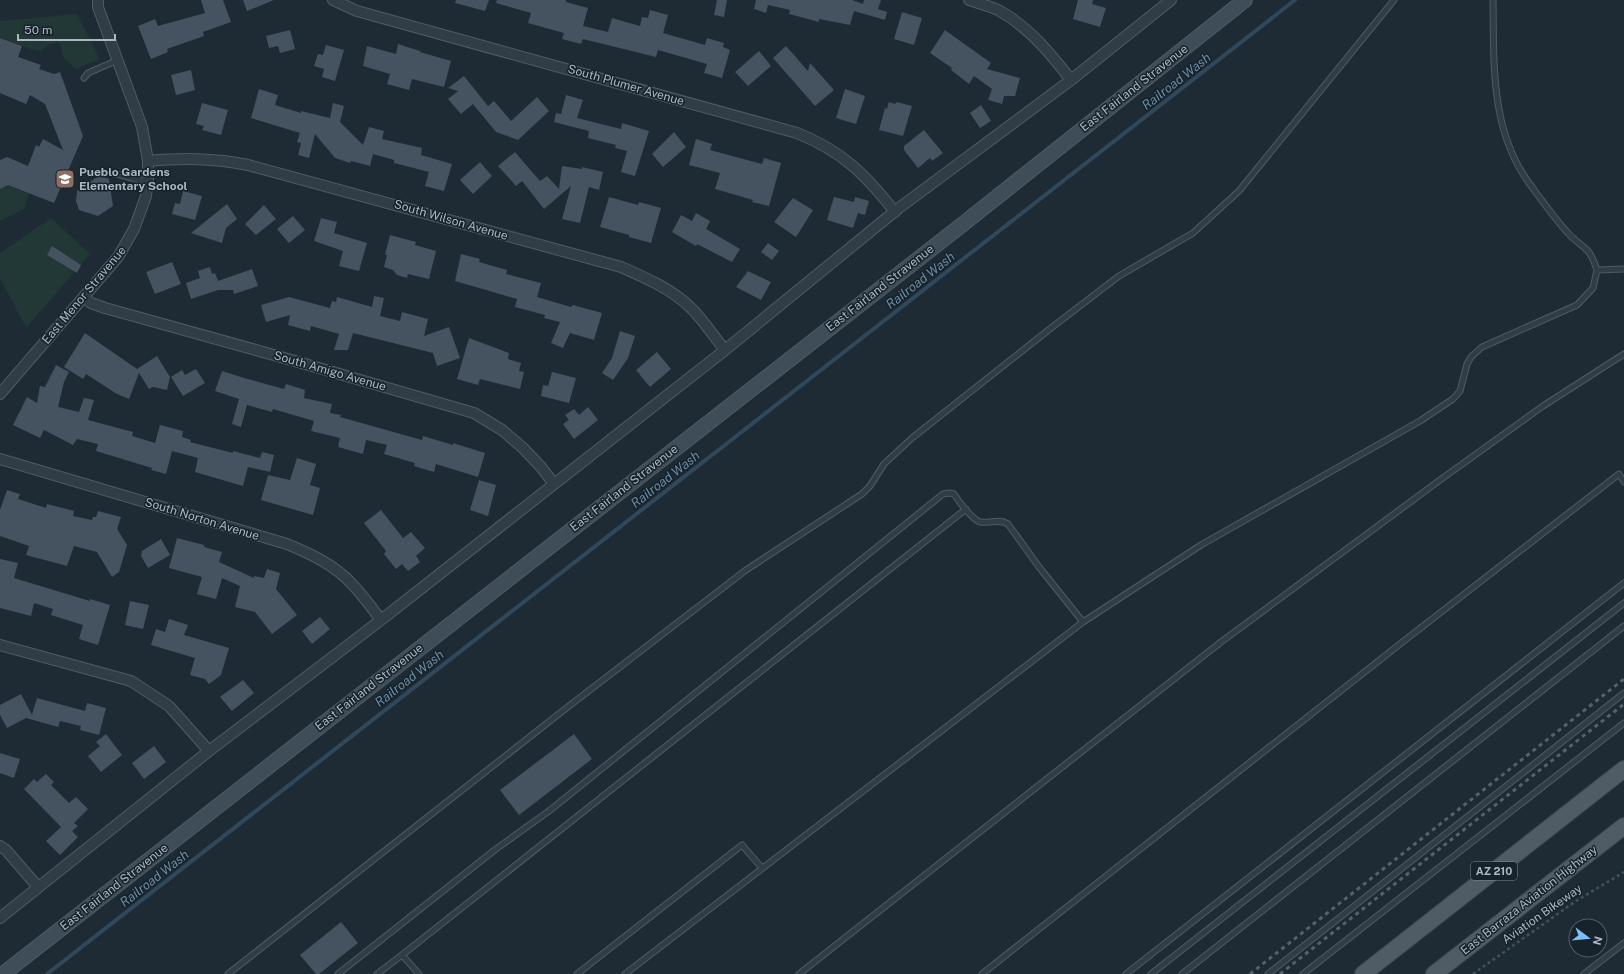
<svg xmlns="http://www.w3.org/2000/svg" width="1624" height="974" font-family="'Public Sans',sans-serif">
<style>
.green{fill:#213836}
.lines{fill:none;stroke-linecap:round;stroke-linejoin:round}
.stream{stroke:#2f485b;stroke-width:4}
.building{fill:#44535f}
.lane-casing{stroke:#4f5b64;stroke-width:7}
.street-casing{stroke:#4f5b64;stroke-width:12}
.secondary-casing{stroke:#4f5b64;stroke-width:16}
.primary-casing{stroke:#3b464f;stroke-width:18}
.path{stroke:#3f5554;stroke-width:2.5;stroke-dasharray:3 3;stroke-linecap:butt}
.lane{stroke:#313d46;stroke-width:5}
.street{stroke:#313d46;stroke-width:10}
.secondary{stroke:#3f4d59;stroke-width:14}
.primary{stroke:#4f5c66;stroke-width:16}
.rail{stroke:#53626d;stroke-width:3;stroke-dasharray:4 4;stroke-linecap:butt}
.labels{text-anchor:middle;stroke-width:3;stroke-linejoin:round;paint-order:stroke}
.shield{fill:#17222a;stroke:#7f8b95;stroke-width:1}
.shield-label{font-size:11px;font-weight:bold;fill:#abb8c3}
.street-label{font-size:12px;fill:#abb8c3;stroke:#17222a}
.poi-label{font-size:12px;font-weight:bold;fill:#abb8c3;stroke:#17222a;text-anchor:start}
.water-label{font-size:13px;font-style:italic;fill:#6a8ea9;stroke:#17222a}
</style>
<rect width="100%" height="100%" fill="#1e2b35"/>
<path class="green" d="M77,14L100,59L76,69L63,57L60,44L57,42L48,45L41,51L30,49L0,37V21Z
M8,185L29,194L24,209L0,221V189Z
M51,218L90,254L26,328L0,278V253Z"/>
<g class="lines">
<path class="stream" d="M47,974L1295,0"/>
</g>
<path class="building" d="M201,0H223L231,22L203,32L204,36L167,49L168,52L151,59L138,26L155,19L158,26L205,13Z
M243,0H274L247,11Z
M456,0H489L485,11L455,3Z
M497,0H566V2L588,8L583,26L608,32L612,18L640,26L642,17L648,18L650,10L668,15L663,33L705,45L707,38L724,43L723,47L730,50L722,78L704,73L707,64L658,50L656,57L583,39L581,44L562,39L564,33L528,23L531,13L496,3Z
M717,0H727L724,17L714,15Z
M756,0H852L863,4L864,0H881L878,9L887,12L885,20L854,11L850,25L819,19V22L789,14L790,10L768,5L766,13L754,9Z
M1078,0H1093L1092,4L1106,8L1100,27L1073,19Z
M902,12L922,18L914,45L894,39Z
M290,30L295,49L280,53L278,46L269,48L266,36Z
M945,30L991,63L987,69L1020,78L1015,96H1004L1002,104L988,100L992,89L974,76L969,84L951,70L952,68L930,53Z
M0,38L22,46L18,57L41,65L39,69L54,74L60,72L83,136L54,203L8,185L0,189V160L7,157L28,166L36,145L39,147L43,139L63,150L45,104L30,95L26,104L0,93Z
M398,44L420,51V52L451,61L444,87L412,79L409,90L387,84L390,74L363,66L367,46L396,54Z
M326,45L344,50L335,81L322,77L324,69L314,66L318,54L323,55Z
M786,46L808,71L810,63L834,90L815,106L773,58Z
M759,51L771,66L748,86L735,72Z
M191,70L195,90L176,95L171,75Z
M464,76L488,106L494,101L511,121L537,97L549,111L518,140L496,132L473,104L461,114L448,99L458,91L448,88Z
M259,89L278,95L275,105L301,113V111L330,118L333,103L344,106L340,122L363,145L369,127L384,131L382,139L422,148L421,155L452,164L444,191L425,186L429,172L394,163V160L373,154L370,166L351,161L350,163L335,158L315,134L309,158L298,155L301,143L297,142L300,133L251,118Z
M845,89L865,96L856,124L836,118Z
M566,95L583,100L577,118L621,129L622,123L649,131L635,176L621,172L627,151L615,148L616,145L588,138L589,131L554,122L556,113L561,114Z
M889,102L895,104L897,102L912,106L903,136L879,130L885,108L887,109Z
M202,103L228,110L221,135L202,130L204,126L196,124Z
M981,105L991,121L980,128L970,113Z
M924,130L943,153L932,161L930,158L918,168L904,150V146Z
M674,132L686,147L663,167L652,154Z
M696,139L712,144L710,150L762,164L764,158L781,163L769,206L752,202L753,200L715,189L720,173L689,165Z
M515,152L540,181L547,176L559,189L562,166L582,169V167L603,172L599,190L589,187L580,223L562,219L571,186L544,209L522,181L516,186L498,166Z
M480,162L492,176L473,194L460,180Z
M100,175L109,179L113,206L98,216L79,210L76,201L77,191Z
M183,191L202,196L195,220L172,214L175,203L180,204Z
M609,197L638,205L639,202L661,208L651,243L629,237V235L600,227Z
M834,197L854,202L855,197L869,201L865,215L858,213L853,228L827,220Z
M793,198L813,210L796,237L774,222Z
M227,204L237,219L226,228L222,243L191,233Z
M264,205L276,219L256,235L245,224Z
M696,213L710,221L706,229L740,249L732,262L697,244L696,246L672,232L681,215L692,221Z
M293,216L305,230L289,243L277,229Z
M321,218L337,222L334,233L367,243L359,271L339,266L343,251L314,241Z
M390,235L416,242L415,245L436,251L429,279L408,274L407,278L397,275L393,270L384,267L387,255H385Z
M768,243L779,251L772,260L761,252Z
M52,246L81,265L77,273L47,255Z
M461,254L480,259L479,262L507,270L506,274L541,283L537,297L571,307L573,305L602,313L594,340L570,333L563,348L551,343L560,322L544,318L545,315L515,307L517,299L455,281Z
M172,262L181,284L155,294L146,272Z
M210,267L212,274L215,273L218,281L252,269L258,286L234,294L233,290H218L191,299L186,283L200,278L198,271Z
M748,271L771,282L761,300L736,287Z
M374,296L384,298L380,316L400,321L402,312L428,319L424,336L449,327L460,358L437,366L433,353L353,333L348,350H334L339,334L311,326L310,331L288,325L290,315L266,322L261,305L289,297L330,308L332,301L336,302L337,297L372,307Z
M620,331L635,336L628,358L613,380L602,373L612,358Z
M85,333L137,369L157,356L170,377L167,390L153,387L149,389L139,373L129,399L117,394L86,374L83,379L64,367Z
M469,338L509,353L508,359L521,363L519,371L524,372L520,389L480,379L478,385L457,379Z
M657,352L671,369L650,387L636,370Z
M56,365L69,372L64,382L58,407L79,412L84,398L94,400L88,420L133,432L132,436L155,443L160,425L183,431L182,437L191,440L190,442L233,453V451L260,458L262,452L274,455L270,472L248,467L243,486L195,472L198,458L172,451L166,474L151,470L152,468L96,451L98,444L77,439L73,445L44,430L40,438L13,425L27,397L37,403L40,386L45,387Z
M196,369L205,383L183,396L171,377L182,370L185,375Z
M222,371L244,378L284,389L286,384L305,390L304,398L332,404L330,413L341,415L340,417L422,440L423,436L453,445V443L485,453L478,477L436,464L434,472L414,466L415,463L384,454L387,445L366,440L363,454L338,447L340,438L311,431L314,421L273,409L272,412L247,405L241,427L232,424L239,399L215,391Z
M552,372L576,378L569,403L541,396L543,385L548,386Z
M588,407L598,420L574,439L563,424L569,420L565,415L574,409L579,415Z
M297,458L316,464L310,485L320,488L313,515L261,500L268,475L290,480Z
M479,480L496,485L488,516L470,510Z
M7,490L20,494L18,499L46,508L47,504L74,511L73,516L92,520L93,517H96L98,511L121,517L117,529L127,545L119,572L112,577L97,552L74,546L67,566L26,555L29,546L0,536V510Z
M381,510L403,538L411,532L425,548L416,556L420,562L408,571L402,564L396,569L384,554L386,551L364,523Z
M177,538L204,545V547L222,552L219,562L254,578V576L264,578L267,569L280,573L276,589L297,615L272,634L255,612L235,607L240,586L222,578L216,599L197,594L202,577L169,568Z
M161,539L170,555L148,568L141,556L142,551Z
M0,559L18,563L14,578L90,601V599L110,605L98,645L79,639L83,625L51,615L53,609L34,603L31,616L0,608Z
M130,601L149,605L143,629L125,625Z
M320,617L330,629L312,644L302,631Z
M169,619L188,625L184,635L229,648L221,675L209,684L205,679L190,675L195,658L151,645L156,629L165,632Z
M243,680L254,693L232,711L220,697Z
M21,694L32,715L37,698L85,711L87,703L106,708L99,735L80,730L81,726L60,721L58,727L26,718L7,728L0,715V705Z
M106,734L122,755L101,772L88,756L100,746L96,742Z
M574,734L592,759L519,815L500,790Z
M154,746L166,762L144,779L132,763Z
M0,753L20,759L14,778L0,773Z
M46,774L54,782L51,785L69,803L76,797L88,809L74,823L78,826L72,831L78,837L60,855L46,841L61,827L24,789L34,779L37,782Z
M341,922L358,943L319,974H316L300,955Z"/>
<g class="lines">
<defs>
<path id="lane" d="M84,78L88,73L118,60
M117,174L139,180H148
M1597,270L1624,269
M228,974L569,706L746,570L862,494L870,486L884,464L912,438L1051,328L1119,276L1193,233L1239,191L1394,0
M338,974L496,849L549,811L943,494L950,493L954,494C959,502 972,519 980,522C990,524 999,518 1008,524L1039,567L1083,622L1201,545L1420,421L1453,399L1460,391L1467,364L1471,357L1482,347L1577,305L1593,288L1597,270C1595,264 1592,256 1588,251C1582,245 1574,240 1568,233C1555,219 1543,202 1532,187C1490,133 1494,65 1493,0
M377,974L402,955
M419,974L402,955L966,509
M577,974L742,845L762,868
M625,974L1083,622
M799,974L1221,642L1440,480L1543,406L1624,354
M982,974L1400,644L1619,474L1624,482
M1126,974L1624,583
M1151,974L1624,603
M1182,974L1624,626
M1268,974L1624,693
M1303,974L1624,723
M1584,974L1624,943"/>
<path id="street" d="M333,0L357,11L797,133C842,151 865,174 895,212
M969,0C978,3 989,6 998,10C1028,26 1051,54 1071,80
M148,161C183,158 213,158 248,165L621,267C646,278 672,289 692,309C704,321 714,337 725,350
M84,297L91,303L105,308L288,359L474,413L502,430L523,448L541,467L554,484
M0,394L118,257L134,229L146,196L148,179V161L142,127L98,7V0
M0,459L287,544C311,554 335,565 353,585C363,596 372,608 381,620
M0,645L131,681L169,706L209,751
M0,846L6,850L38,887
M0,918L209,751L381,620L725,350L899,208L1071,80L1171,0"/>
<path id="secondary" d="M3,974L963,224L1245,0"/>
<path id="primary" d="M1363,974L1624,769
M1434,974L1624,826"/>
</defs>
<use href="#lane" class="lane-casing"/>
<use href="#street" class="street-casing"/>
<use href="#secondary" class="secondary-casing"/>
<use href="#primary" class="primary-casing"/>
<path class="path" d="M1473,974L1576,901L1624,872"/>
<use href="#lane" class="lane"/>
<use href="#street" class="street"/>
<use href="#secondary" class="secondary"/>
<use href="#primary" class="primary"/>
<path class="rail" d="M1250,974L1624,679
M1280,974L1624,704"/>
</g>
<defs>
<symbol id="school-square" viewBox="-11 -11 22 22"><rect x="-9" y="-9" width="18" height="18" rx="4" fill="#8d6e63" stroke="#17222a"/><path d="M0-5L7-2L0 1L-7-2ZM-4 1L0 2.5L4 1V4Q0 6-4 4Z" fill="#fff"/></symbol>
</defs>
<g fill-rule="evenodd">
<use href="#school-square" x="54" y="168" width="22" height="22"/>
</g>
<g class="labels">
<rect class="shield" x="1471" y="862" width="46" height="18" rx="3"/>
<g class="shield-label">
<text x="1494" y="875">AZ 210</text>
</g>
<g class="street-label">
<text transform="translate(626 85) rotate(16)" y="4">South Plumer Avenue</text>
<text transform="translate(1134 88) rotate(-38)" y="4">East Fairland Stravenue</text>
<text transform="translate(451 220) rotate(16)" y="4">South Wilson Avenue</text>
<text transform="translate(880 288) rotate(-38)" y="4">East Fairland Stravenue</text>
<text transform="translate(84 295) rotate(-50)" y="4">East Menor Stravenue</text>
<text transform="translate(330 371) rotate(16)" y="4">South Amigo Avenue</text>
<text transform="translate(624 488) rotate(-38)" y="4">East Fairland Stravenue</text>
<text transform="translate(202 519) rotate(17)" y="4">South Norton Avenue</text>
<text transform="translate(369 687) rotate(-38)" y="4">East Fairland Stravenue</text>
<text transform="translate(114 887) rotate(-38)" y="4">East Fairland Stravenue</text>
<text transform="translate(1529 900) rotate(-38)" y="4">East Barraza Aviation Highway</text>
<text transform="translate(1542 914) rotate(-35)" y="4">Aviation Bikeway</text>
</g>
<g class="poi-label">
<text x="79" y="176">Pueblo Gardens<tspan x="79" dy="14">Elementary School</tspan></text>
</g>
<g class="water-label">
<text transform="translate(1176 81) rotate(-38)" y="5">Railroad Wash</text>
<text transform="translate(920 280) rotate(-38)" y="5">Railroad Wash</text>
<text transform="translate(665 479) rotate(-38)" y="5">Railroad Wash</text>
<text transform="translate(409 678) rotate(-38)" y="5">Railroad Wash</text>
<text transform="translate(154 878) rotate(-38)" y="5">Railroad Wash</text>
</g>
</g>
<g transform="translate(1588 938) rotate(106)"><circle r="19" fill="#17222a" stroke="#525e67"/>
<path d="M0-3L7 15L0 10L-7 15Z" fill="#79bff9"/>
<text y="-6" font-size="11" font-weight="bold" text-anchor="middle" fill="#abb8c3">N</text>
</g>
<path d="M18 34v6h97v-6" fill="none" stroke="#abb8c3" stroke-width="2"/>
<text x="24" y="34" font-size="12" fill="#abb8c3" stroke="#17222a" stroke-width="3" paint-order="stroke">50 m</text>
</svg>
